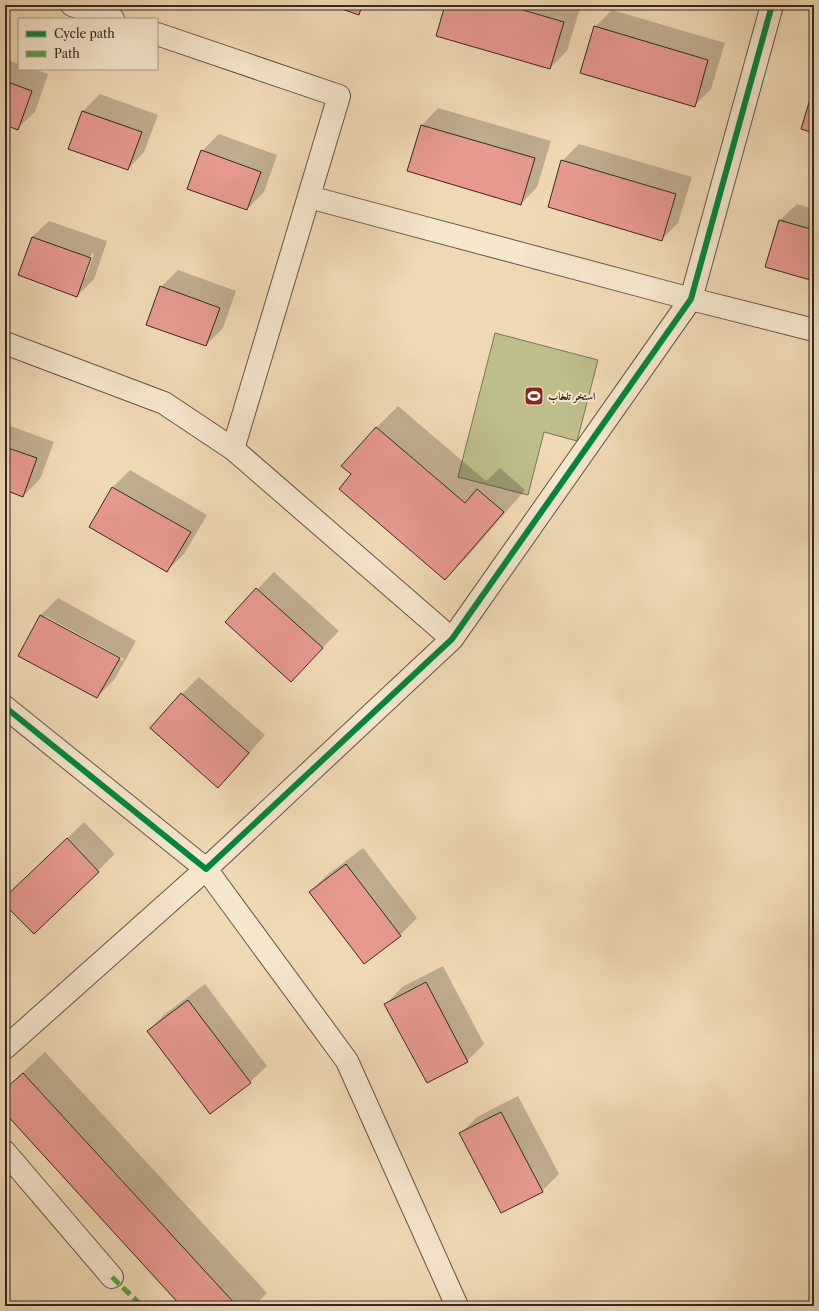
<svg xmlns="http://www.w3.org/2000/svg" width="819" height="1311" font-family="'Libre Caslon Text',Amiri,serif">
<style>
.green{fill:#bebe8a;stroke:#7a7457}
.shadow{fill:#0003;fill-rule:evenodd}
.building{fill:#e79990;stroke:#352924}
.lines{fill:none;stroke-linecap:round;stroke-linejoin:round}
.minor-casing{stroke:#645548;stroke-width:24}
.minor{stroke:#f5e6ce;stroke-width:22}
.quiet{stroke:#53a342;stroke-width:5;stroke-dasharray:10 5;stroke-linecap:butt}
.cycleway-casing{stroke:#f5e6ce;stroke-width:8}
.cycleway{stroke:#00873e;stroke-width:6}
.labels{text-anchor:middle;stroke-width:4;stroke-linejoin:round;paint-order:stroke}
.poi-label{font-size:11px;font-weight:bold;fill:#352924;stroke:#f5e6ce;text-anchor:start}
</style>
<rect width="100%" height="100%" fill="#efd9b4"/>
<filter id="stains"><feTurbulence type="fractalNoise" baseFrequency=".005" numOctaves="4"/><feColorMatrix values="0 0 0 0 .2 0 0 0 0 .09 0 0 0 0 .02 0 0 0 .5 -.17"/></filter>
<radialGradient id="worn" r=".72"><stop offset=".6" stop-color="#630" stop-opacity="0"/><stop offset="1" stop-color="#630" stop-opacity=".3"/></radialGradient>
<path class="green" d="M495,333L598,360L577,441L544,432L528,495L458,477Z"/>
<path class="shadow" d="M333,5H368L358,14Z
M446,5H581L567,51L550,68Z
M612,10L725,43L711,89L694,106L595,27Z
M5,59L19,64V69H34L48,74L35,112L18,128L5,124Z
M100,94L158,115L144,152L128,169L70,148L83,111Z
M438,108L551,141L537,187L521,204L408,171L422,125Z
M219,134L277,155L264,192L247,209L202,151Z
M579,144L692,177L678,223L661,240L562,161Z
M797,204L814,209V280L780,220Z
M49,221L107,241L94,279L77,296L32,237ZM92,253L94,254L86,277H83Z
M178,270L236,291L223,328L206,345L161,287Z
M398,406L486,481L500,468L525,490L467,557L445,578L353,474L343,466L377,427Z
M5,424L54,442L40,479L23,496L5,489Z
M130,470L207,515L184,554L167,571L90,526L113,487Z
M274,572L339,631L291,681L226,622Z
M58,598L136,641L114,680L97,697L19,655L41,615ZM45,616L124,659L123,661L45,618Z
M199,677L265,735L235,770L218,786L182,694Z
M84,822L115,854L34,933L5,903V899Z
M363,848L417,918L400,935L364,962L310,892L327,875Z
M443,966L484,1044L467,1061L427,1082L386,1004L402,987Z
M205,984L267,1066L250,1082L148,1031L165,1014Z
M45,1052L267,1293L254,1306H183L5,1112V1089Z
M518,1096L559,1174L542,1191L460,1134L477,1117Z"/>
<path class="building" d="M330,5H362L359,15Z
M445,5H506L564,22L550,69L436,36Z
M594,26L708,60L695,107L580,73Z
M5,81L32,91L18,130L5,125Z
M814,86V133L801,129Z
M82,111L142,132L128,170L68,149Z
M421,125L535,158L521,205L407,171Z
M201,150L261,172L247,210L187,189Z
M561,160L676,194L662,241L548,207Z
M779,220L814,230V281L765,267Z
M32,237L91,258L77,297L18,275Z
M160,286L220,308L206,346L146,325Z
M376,427L465,503L477,489L504,512L445,580L339,489L351,474L341,466Z
M5,447L37,458L23,497L5,490Z
M112,487L191,532L167,572L89,527Z
M256,588L323,648L291,682L225,622Z
M40,615L120,658L97,698L18,656Z
M181,693L249,753L218,788L150,728Z
M67,838L99,872L34,934L5,905V897Z
M346,864L401,936L364,964L309,892Z
M426,982L468,1062L427,1083L384,1004Z
M188,1000L251,1083L210,1114L147,1031Z
M23,1073L237,1306H181L5,1113V1089Z
M501,1112L543,1192L501,1213L459,1133Z"/>
<g class="lines">
<defs>
<path id="minor" d="M72,5L113,19
M309,197L691,299L814,330
M5,343L164,403L233,449L339,96L157,34
M233,449L452,639
M5,707L206,869L452,639L691,299L772,5
M5,1048L206,869L347,1061L457,1306
M5,1152L112,1277"/>
</defs>
<use href="#minor" class="minor-casing"/>
<use href="#minor" class="minor"/>
<path class="quiet" d="M112,1277L142,1306"/>
<defs>
<path id="cycleway" d="M5,707L206,869L452,639L691,299L772,5"/>
</defs>
<use href="#cycleway" class="cycleway-casing"/>
<use href="#cycleway" class="cycleway"/>
</g>
<defs>
<symbol id="stadium-square" viewBox="-11 -11 22 22"><rect x="-9" y="-9" width="18" height="18" rx="4" fill="#8f2418" stroke="#f5e6ce"/><path d="M0-5a6.5 5 0 1 0 0 10a6.5 5 0 1 0 0-10ZM-3.5-1.8h7v3.6h-7Z" fill="#fff"/></symbol>
</defs>
<g fill-rule="evenodd">
<use href="#stadium-square" x="523" y="385" width="22" height="22"/>
</g>
<g class="labels">
<g class="poi-label">
<text x="548" y="400">استخر تلخاب</text>
</g>
</g>
<rect width="819" height="1311" fill="none" stroke="#efd9b4" stroke-width="20"/>
<rect x="6" y="6" width="807" height="1299" fill="none" stroke="#352924" stroke-width="2"/>
<rect x="10" y="10" width="799" height="1291" fill="none" stroke="#352924"/>
<rect x="18" y="18" width="140" height="52" fill="#f5e6ce" stroke="#a89a8a"/>
<rect x="26" y="31" width="20" height="6" fill="#00873e" stroke="#a89a8a"/>
<text x="54" y="38" font-size="12" fill="#352924">Cycle path</text>
<rect x="26" y="51" width="20" height="6" fill="#53a342" stroke="#a89a8a"/>
<text x="54" y="58" font-size="12" fill="#352924">Path</text>
<rect width="100%" height="100%" filter="url(#stains)"/>
<rect width="100%" height="100%" fill="url(#worn)"/>
</svg>
